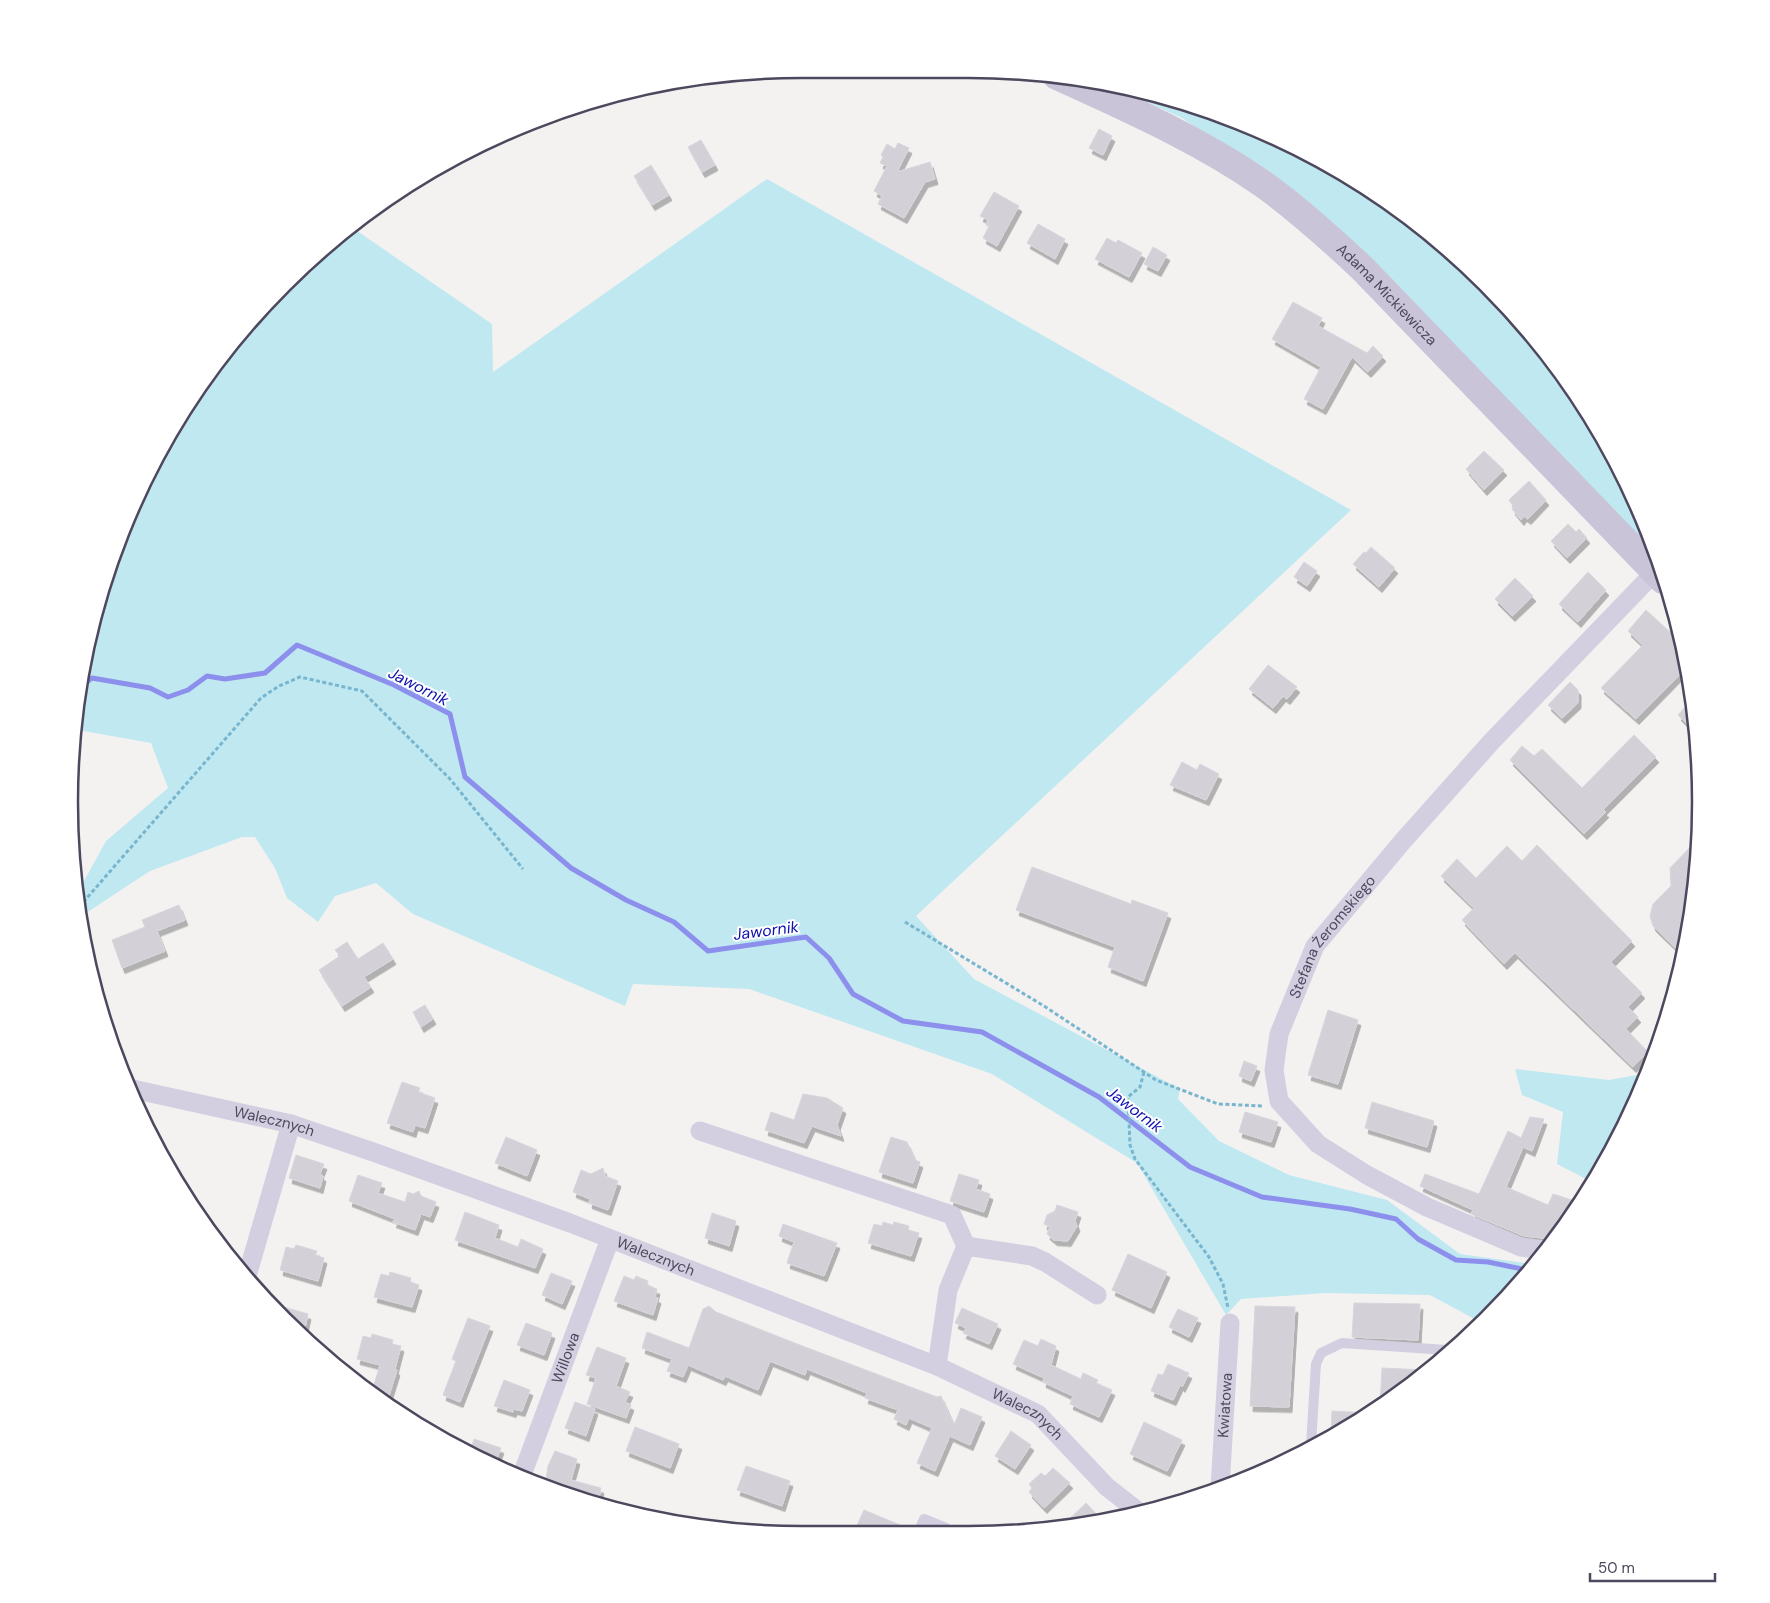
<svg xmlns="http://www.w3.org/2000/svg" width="1770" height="1603" font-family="'DM Sans',sans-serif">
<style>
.green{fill:#c0e8f0}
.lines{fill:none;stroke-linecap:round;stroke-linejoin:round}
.stream{stroke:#8d8fec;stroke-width:5}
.building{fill:#d4d0d8;stroke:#d8d5dc;filter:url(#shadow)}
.path{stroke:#78b5ce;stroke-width:3;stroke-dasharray:4 2.5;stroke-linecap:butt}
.lane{stroke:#d3cfe0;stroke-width:10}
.street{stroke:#d3cfe0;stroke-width:19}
.secondary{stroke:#cac4d9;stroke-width:28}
.labels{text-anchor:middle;stroke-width:4;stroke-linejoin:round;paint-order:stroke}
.street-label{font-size:15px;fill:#4e485e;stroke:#fff}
.water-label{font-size:16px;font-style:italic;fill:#0c0ead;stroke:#fff}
.rim{fill:none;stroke:#4e485e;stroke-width:2.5}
</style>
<defs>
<filter id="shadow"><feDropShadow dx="3" dy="5.5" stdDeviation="0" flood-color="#0004"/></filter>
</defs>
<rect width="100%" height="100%" fill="#f3f2f1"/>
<path class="green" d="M1103,82L1249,124L1375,192L1486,283L1578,394L1645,521L1655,553L1268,178L1182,118Z
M767,179L1351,510L916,916L974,979L1180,1089L1178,1099L1219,1141L1289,1175L1387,1200L1460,1254L1532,1264L1482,1323L1430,1295L1325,1293L1241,1299L1226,1315L1137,1163L992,1074L749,989L633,984L625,1006L413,914L376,883L335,896L318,922L287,898L275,868L255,837H242L150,871L80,917L78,892L106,841L168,788L151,743L78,730L94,612L144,477L220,355L350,226L492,324L493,372Z
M1515,1069L1609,1080L1648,1073L1592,1182L1557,1164L1563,1112L1522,1095Z"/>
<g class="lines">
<path class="stream" d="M84,684L92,678L150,688L168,697L188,690L207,676L225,679L265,673L297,645L394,685L450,714L465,777L571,868L626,900L674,922L708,951L806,937L829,958L853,994L903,1021L982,1032L1099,1097L1190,1167L1262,1197L1350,1209L1396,1219L1418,1239L1456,1260L1488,1262L1527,1270"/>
</g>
<path class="building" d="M1099,129L1112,136L1103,155L1089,148Z
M701,140L715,165L702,172L688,147Z
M898,143L909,148L897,172L930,162L935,179L925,182L904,218L878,204L882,196L874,191L887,166L880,163L883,157L881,155L887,144L895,149Z
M651,165L669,195L652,205L634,176Z
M994,192L1019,206L997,246L983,238L989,226L986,225L988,220L980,216Z
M1038,224L1065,239L1055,259L1027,243Z
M1107,238L1116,243L1118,240L1142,253L1129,277L1095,259Z
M1153,247L1167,255L1158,271L1144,264Z
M1293,302L1322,318L1318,326L1367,353L1373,346L1383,356L1368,372L1352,357L1323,409L1304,399L1321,367L1272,339Z
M1484,451L1504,470L1484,490L1466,469Z
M1529,481L1546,500L1528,519L1524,516L1521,520L1512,509L1514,507L1509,500Z
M1568,524L1576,532L1579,529L1587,538L1567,558L1551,541Z
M1371,547L1395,568L1379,587L1353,564L1364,552L1366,553Z
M1304,562L1317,571L1307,586L1294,577Z
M1588,572L1606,590L1578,622L1559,604Z
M1515,578L1533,596L1512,616L1495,599Z
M1646,610L1682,643L1688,666L1636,719L1601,688L1643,645L1628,631Z
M1268,665L1297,687L1287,699L1283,696L1273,708L1249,689Z
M1570,682L1578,690V703L1562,718L1548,705Z
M1691,701L1693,714L1694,731L1678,715Z
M1634,735L1656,757L1603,810L1606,812L1584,834L1510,760L1522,746L1534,756L1542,749L1582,788Z
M1182,762L1197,770L1200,764L1219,774L1206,800L1170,785Z
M1697,840L1687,944L1684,956L1653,926L1650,916L1653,904L1671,886L1670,868Z
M1537,845L1632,941L1611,962L1642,993L1628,1007L1638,1017L1626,1029L1648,1052L1633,1067L1515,953L1504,964L1462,920L1474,908L1441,876L1457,859L1476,878L1507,846L1522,861Z
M1032,867L1131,904L1132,900L1168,913L1143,981L1108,967L1115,947L1016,910Z
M179,905L185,920L157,931L165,951L122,968L112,940L145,927L142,920Z
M347,942L358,959L383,943L393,959L364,977L371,987L342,1006L319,970L340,956L335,950Z
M425,1005L433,1019L421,1027L413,1012Z
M1328,1010L1358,1020L1338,1084L1308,1075Z
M1244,1061L1257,1066L1251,1081L1239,1076Z
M402,1082L420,1088L418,1092L435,1098L425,1128L415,1125L413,1132L387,1123Z
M803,1094L827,1098L843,1108L837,1125L841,1136L812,1126L804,1143L765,1130L771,1112L794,1120Z
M1372,1102L1434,1121L1427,1147L1365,1128Z
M1245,1112L1278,1122L1271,1142L1239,1132Z
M1530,1117L1544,1119L1532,1151L1523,1147L1506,1187L1548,1205L1553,1194L1581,1203L1555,1236L1543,1238L1524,1236L1471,1214L1473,1210L1420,1186L1425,1174L1479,1194L1508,1131L1521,1138Z
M506,1137L537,1150L527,1176L495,1163Z
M891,1137L907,1142L915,1160L920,1162L913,1183L879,1172Z
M296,1155L324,1164L320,1174L323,1176L320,1188L289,1178Z
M603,1168L605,1176L618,1181L608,1210L589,1203L590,1199L573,1192L581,1170L591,1174Z
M959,1174L979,1180L976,1189L990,1194L984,1212L950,1201Z
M358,1175L382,1183L378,1193L405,1202L408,1192L413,1194L419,1191L421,1196L436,1202L430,1217L421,1214L415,1230L393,1222L395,1219L349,1201Z
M1057,1205L1078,1212L1075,1221L1077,1226L1068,1241L1054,1240L1047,1234L1050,1227L1044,1224L1047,1215L1055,1211Z
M465,1212L499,1225L495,1238L518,1247L521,1239L543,1249L535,1268L455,1240Z
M712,1213L736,1221L729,1246L705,1238Z
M883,1222L893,1225L894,1222L909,1226L908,1230L919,1233L911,1256L868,1243L874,1224L882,1226Z
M783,1224L837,1243L824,1276L787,1263L794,1242L779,1236Z
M296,1245L317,1251L315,1255L324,1258L318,1281L280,1270L286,1247L294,1249Z
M1128,1254L1167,1272L1151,1308L1112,1290Z
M390,1272L411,1278L410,1282L419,1285L412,1307L374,1297L381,1274L389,1276Z
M551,1273L572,1281L562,1304L542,1295Z
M624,1276L634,1280L636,1276L648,1281L647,1285L657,1289L655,1297L658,1298L653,1315L614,1301Z
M1354,1303L1420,1304L1418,1340L1352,1337Z
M273,1304L308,1314L303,1336L298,1331Z
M709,1306L716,1312L792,1342L937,1397L941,1396L954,1425L961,1408L982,1417L970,1445L950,1436L935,1471L917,1463L932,1428L909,1418L906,1425L894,1419L898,1410L865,1398L867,1393L807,1369L805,1375L770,1361L758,1390L725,1376L723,1380L688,1365L683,1377L667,1371L672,1359L642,1348L647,1332L689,1348L703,1309Z
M1255,1306L1295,1307L1289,1407L1250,1406Z
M962,1308L998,1324L989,1344L963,1333L966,1328L955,1323Z
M1178,1309L1198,1318L1189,1337L1169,1327Z
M468,1318L490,1326L460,1402L443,1395L456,1361L452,1359Z
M526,1323L552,1333L544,1355L517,1345Z
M372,1334L393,1340L392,1344L401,1346L395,1369L397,1370L387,1402L372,1391L380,1365L357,1359L363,1336L371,1338Z
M1041,1339L1056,1346L1051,1365L1081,1379L1083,1373L1098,1380L1096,1383L1112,1390L1099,1417L1070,1404L1073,1396L1043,1382L1044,1378L1013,1364L1024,1340L1038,1346Z
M597,1347L626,1358L616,1386L630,1392L625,1402L631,1405L626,1418L587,1404L596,1378L586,1375Z
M1168,1364L1189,1373L1182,1387L1180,1385L1173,1400L1151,1391L1158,1374L1163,1375Z
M1382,1368L1425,1370L1380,1407Z
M504,1380L530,1390L522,1411L514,1409L513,1412L494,1406Z
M575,1402L595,1409L586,1436L565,1428Z
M1332,1411L1371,1413L1331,1435Z
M1144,1422L1182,1440L1167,1471L1130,1454Z
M635,1427L679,1444L670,1468L626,1451Z
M1011,1431L1031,1445L1015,1469L995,1456Z
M474,1439L501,1448L495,1463L470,1452Z
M555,1451L577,1459L571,1480L601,1488L598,1503L566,1495L545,1486L548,1466Z
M746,1466L790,1481L782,1506L737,1490Z
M1053,1468L1070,1483L1044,1508L1029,1492L1032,1488L1029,1484L1041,1473L1045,1476Z
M1086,1503L1103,1521L1063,1525Z
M864,1510L912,1530L911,1533L854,1532Z"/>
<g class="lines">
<path class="path" d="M79,907L261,698L279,686L300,677L362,691L450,779L523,869
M905,922L1044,1006L1156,1080L1218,1104L1263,1106
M1144,1072L1140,1087L1128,1097L1130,1145L1135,1159L1209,1257L1223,1284L1228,1308"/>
<path class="lane" d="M1311,1445L1316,1364L1321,1353L1342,1343L1447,1350
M918,1533L924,1519L946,1528"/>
<g class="street">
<path id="s1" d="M128,1088L291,1124L376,1153L570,1223L937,1366L1038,1414L1107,1487L1139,1512"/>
<path d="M700,1131L952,1215L966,1246L948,1290L937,1366"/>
<path d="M966,1246L1032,1256L1045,1262L1097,1295"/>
<path id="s2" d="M1544,1250L1521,1247L1427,1207L1367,1175L1318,1144L1279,1101L1274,1070L1279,1034L1315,946L1402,842L1492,741L1655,572"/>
<path d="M247,1276L291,1124"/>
<path id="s3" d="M522,1475L610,1239"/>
<path id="s4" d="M1220,1487L1230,1323"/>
</g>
<path class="secondary" id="s5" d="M1057,76C1127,108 1200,140 1263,184C1298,209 1331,239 1362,268L1663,580"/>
</g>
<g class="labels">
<g class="street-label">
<text dy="5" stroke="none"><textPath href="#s5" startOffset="399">Adama Mickiewicza</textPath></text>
<text dy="5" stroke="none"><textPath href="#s2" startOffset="489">Stefana Żeromskiego</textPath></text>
<text dy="5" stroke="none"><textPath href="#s1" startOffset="150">Walecznych</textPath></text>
<text dy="5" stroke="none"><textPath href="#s1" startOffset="555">Walecznych</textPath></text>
<text dy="5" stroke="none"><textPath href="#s3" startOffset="125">Willowa</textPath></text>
<text dy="5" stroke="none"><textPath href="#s4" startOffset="82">Kwiatowa</textPath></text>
<text dy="5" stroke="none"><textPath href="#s1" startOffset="960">Walecznych</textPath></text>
</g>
<g class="water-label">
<text transform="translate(419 686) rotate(27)" y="6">Jawornik</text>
<text transform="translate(766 930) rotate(-7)" y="6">Jawornik</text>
<text transform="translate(1135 1109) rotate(37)" y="6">Jawornik</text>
</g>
</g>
<path d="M0 0H1770V1603H0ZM802 78H968A724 724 0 0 1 1692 802V802A724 724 0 0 1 968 1526H802A724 724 0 0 1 78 802V802A724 724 0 0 1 802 78Z" fill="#fff" fill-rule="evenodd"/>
<path class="rim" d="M802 78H968A724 724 0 0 1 1692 802V802A724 724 0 0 1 968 1526H802A724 724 0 0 1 78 802V802A724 724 0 0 1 802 78Z"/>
<path d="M1590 1573v8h125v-8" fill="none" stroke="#4e485e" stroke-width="2.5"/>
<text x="1598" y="1573" font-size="15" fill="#4e485e" stroke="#ffffff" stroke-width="4" paint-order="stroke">50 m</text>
</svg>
